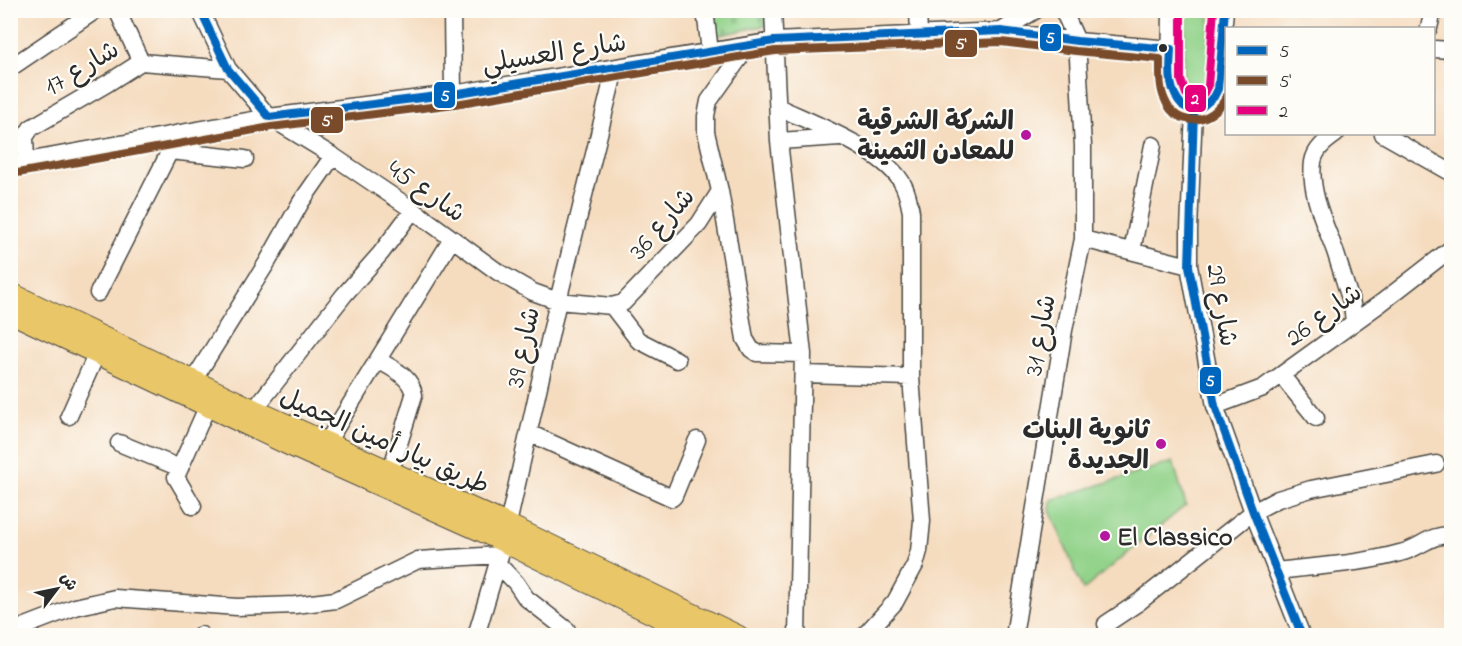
<svg xmlns="http://www.w3.org/2000/svg" width="1462" height="646" font-family="'Indie Flower','Playpen Sans Arabic',sans-serif">
<style>
.cemetery{fill:url(#cemetery-stones);stroke:#5e7f5a;stroke-width:1.5}
.green{fill:#92d38a;stroke:#5e7f5a;stroke-width:1.5}
.lines{fill:none;stroke-linecap:round;stroke-linejoin:round}
.minor-casing{stroke:#494641;stroke-width:19}
.major-casing{stroke:#494641;stroke-width:23}
.minor{stroke:#fff;stroke-width:16}
.major{stroke:#e9c769;stroke-width:21}
.bus-1-casing{stroke:#fdfcf7;stroke-width:12}
.bus-2-casing{stroke:#fdfcf7;stroke-width:12}
.bus-3-casing{stroke:#fdfcf7;stroke-width:12}
.bus-1{stroke:#0065bd;stroke-width:8}
.bus-2{stroke:#7a4b2a;stroke-width:8}
.bus-3{stroke:#e5007d;stroke-width:8}
.bus-dot{fill:#2b2b2b;stroke:#fdfcf7;stroke-width:2}
.poi-dot{fill:#b5179e;stroke:#fdfcf7;stroke-width:2}
.labels{text-anchor:middle;stroke-width:4.5;stroke-linejoin:round;paint-order:stroke}
.street-label{font-size:26px;fill:#2b2b2b;stroke:#fdfcf7}
.poi-label{font-size:26px;font-weight:bold;fill:#2b2b2b;stroke:#fdfcf7;text-anchor:end}
.line-badge{stroke:#fdfcf7;stroke-width:2}
.badge-label{font-size:16px;text-anchor:middle;font-weight:bold;fill:#fff}
</style>
<defs>
<pattern id="cemetery-stones" width="16" height="16" patternUnits="userSpaceOnUse" patternTransform="scale(1.5)"><rect width="16" height="16" fill="#92d38a"/><path d="M2 7V4a2 2 0 0 1 4 0v3zM10 15v-3a2 2 0 0 1 4 0v3z" fill="#7eb577"/></pattern>
</defs>
<rect width="100%" height="100%" fill="#fdfcf7"/>
<filter id="ink" filterUnits="userSpaceOnUse"><feTurbulence type="fractalNoise" baseFrequency=".0167" numOctaves="2"/><feDisplacementMap in="SourceGraphic" scale="12" xChannelSelector="R" yChannelSelector="G"/><feConvolveMatrix kernelMatrix="1 2 1 2 8 2 1 2 1" color-interpolation-filters="sRGB"/></filter>
<filter id="wash" filterUnits="userSpaceOnUse"><feTurbulence type="fractalNoise" baseFrequency=".008" numOctaves="4" result="noise"/><feDisplacementMap in="SourceGraphic" scale="24" xChannelSelector="R" yChannelSelector="G"/><feGaussianBlur stdDeviation="1.35" result="paint"/><feColorMatrix in="noise" values="0 0 0 0 0 0 0 0 0 0 0 0 0 0 0 0 0 1.4 0 .05"/><feComposite in="paint" operator="in"/></filter>
<g filter="url(#wash)">
<rect width="100%" height="100%" fill="#f5dcbf"/>
<path class="cemetery" d="M771,10L767,25L716,36L711,11Z"/>
<path class="green" d="M1185,11H1210L1209,84L1207,90L1195,95L1186,91L1183,85Z
M1173,462L1186,505L1083,590L1050,510L1051,500Z"/>
</g>
<g filter="url(#ink)">
<g class="lines">
<defs>
<path id="minor" d="M200,10L228,69L269,117L333,156L413,210L498,272L533,292L558,301L612,306L623,303L699,224L720,191
M452,10L453,94
M705,10L710,52
M773,10L779,141L803,354L797,636
M918,10L919,34
M1171,10L1170,82C1176,112 1206,122 1218,89L1225,10
M1429,28L1433,10
M1001,31L1036,10
M748,46L709,101L706,116V132L720,191L745,339L751,349L757,353L803,354
M1434,49L1452,50
M141,62L228,69
M10,68L96,10
M778,107C812,123 881,149 901,181C907,190 909,201 911,212V377L922,521L919,551L915,565L895,602L864,636
M1194,110L1189,230V266L1215,406L1253,512L1302,636
M1336,134C1326,141 1315,149 1313,162C1309,192 1325,224 1335,251C1341,269 1346,287 1352,304L1354,322
M1383,134L1452,173
M779,141L840,137
M170,151L245,159
M26,161L25,137L31,128L108,83L141,62L117,10
M10,164L269,117L453,94L774,41L1001,31L1077,41L1171,49
M1083,239L1189,266
M1132,251L1153,145
M98,293L179,133
M612,306L638,340L677,360
M378,360C393,369 411,376 414,395L390,473
M803,374L911,377
M1282,376L1316,418
M193,381L268,261L301,202L333,156
M1215,406L1263,388L1381,303L1452,248
M254,410L344,295L381,253L413,210
M69,416L97,353
M529,433L672,498L674,496L697,440
M119,443L180,468
M326,444L452,239
M193,506L176,477L208,405
M497,563L516,583L526,598L567,630
M1277,571C1318,566 1361,564 1400,553C1421,548 1429,534 1452,535
M1106,624L1139,602L1253,512L1278,499L1311,489L1436,464
M10,632L75,607L115,598L237,607L295,605L336,600L418,560L499,555
M201,636V635
M476,636L504,542L558,301L615,69
M1014,636L1064,330L1083,239V146L1077,41L1063,10"/>
<path id="major" d="M10,293L254,410L508,525L738,636
M10,312L292,446L484,532L699,636"/>
</defs>
<use href="#minor" class="minor-casing"/>
<use href="#major" class="major-casing"/>
<use href="#minor" class="minor"/>
<use href="#major" class="major"/>
<defs>
<path id="bus-1" d="M200,10L228,69L269,117L453,94L774,41L1001,31L1077,41L1171,49C1170,70 1167,90 1183,106L1189,109L1202,107L1214,97L1218,89L1225,10
M1194,110L1189,266L1215,406L1253,512L1302,636"/>
<path id="bus-2" d="M12,174L271,127L455,104L775,51L1001,42L1076,51L1160,59C1160,72 1159,88 1165,100C1177,130 1214,123 1226,97"/>
<path id="bus-3" d="M1181,10V80L1186,94L1197,99L1204,93L1208,86L1214,10"/>
</defs>
<use href="#bus-1" class="bus-1-casing"/>
<use href="#bus-2" class="bus-2-casing"/>
<use href="#bus-3" class="bus-3-casing"/>
<use href="#bus-1" class="bus-1"/>
<use href="#bus-2" class="bus-2"/>
<use href="#bus-3" class="bus-3"/>
</g>
</g>
<circle class="bus-dot" cx="1163" cy="48" r="5"/>
<g class="poi-dot">
<circle cx="1026" cy="135" r="6"/>
<circle cx="1161" cy="444" r="6"/>
<circle cx="1105" cy="536" r="6"/>
</g>
<g class="labels">
<g class="street-label">
<text transform="translate(554 52) rotate(-9)" y="9">شارع العسيلي</text>
<text transform="translate(81 67) rotate(-31)" y="9">شارع 17</text>
<text transform="translate(427 190) rotate(35)" y="9">شارع 45</text>
<text transform="translate(661 223) rotate(-49)" y="9">شارع 36</text>
<text transform="translate(1223 305) rotate(80)" y="9">شارع 29</text>
<text transform="translate(1323 314) rotate(-36)" y="9">شارع 26</text>
<text transform="translate(1039 335) rotate(-80)" y="9">شارع 31</text>
<text transform="translate(522 347) rotate(-78)" y="9">شارع 39</text>
<text transform="translate(385 440) rotate(24)" y="9">طريق بيار أمين الجميل</text>
</g>
<g class="poi-label">
<text x="1014" y="129">الشركة الشرقية<tspan x="1014" dy="30">للمعادن الثمينة</tspan></text>
<text x="1149" y="438">ثانوية البنات<tspan x="1149" dy="30">الجديدة</tspan></text>
<text x="1117" y="545" text-anchor="start">El Classico</text>
</g>
</g>
<g class="line-badge">
<rect x="1039" y="23" width="23" height="29" rx="6" fill="#0065bd"/>
<rect x="944" y="29" width="34" height="29" rx="6" fill="#7a4b2a"/>
<rect x="433" y="81" width="23" height="28" rx="6" fill="#0065bd"/>
<rect x="1184" y="84" width="23" height="29" rx="6" fill="#e5007d"/>
<rect x="310" y="106" width="34" height="28" rx="6" fill="#7a4b2a"/>
<rect x="1199" y="366" width="23" height="29" rx="6" fill="#0065bd"/>
</g>
<g class="badge-label">
<text x="1050" y="43">5</text>
<text x="961" y="49">5'</text>
<text x="445" y="101">5</text>
<text x="1195" y="104">2</text>
<text x="327" y="126">5'</text>
<text x="1210" y="386">5</text>
</g>
<rect width="1462" height="646" fill="none" stroke="#fdfcf7" stroke-width="36"/>
<rect x="1225" y="27" width="210" height="108" fill="#fdfcf7" stroke="#a9a8a5" stroke-width="1.5"/>
<rect x="1237" y="46" width="30" height="9" fill="#0065bd" stroke="#a9a8a5" stroke-width="1.5"/>
<text x="1279" y="57" font-size="18" fill="#2b2b2b">5</text>
<rect x="1237" y="76" width="30" height="9" fill="#7a4b2a" stroke="#a9a8a5" stroke-width="1.5"/>
<text x="1279" y="87" font-size="18" fill="#2b2b2b">5'</text>
<rect x="1237" y="106" width="30" height="9" fill="#e5007d" stroke="#a9a8a5" stroke-width="1.5"/>
<text x="1279" y="117" font-size="18" fill="#2b2b2b">2</text>
<g transform="translate(57 589) rotate(58)" stroke="#fdfcf7" stroke-width="4.5" paint-order="stroke">
<path d="M0-4.5L10 22L0 15L-10 22Z" fill="#2b2b2b"/>
<text y="-9" font-size="16" font-weight="bold" text-anchor="middle" fill="#2b2b2b">ش</text>
</g>
</svg>
